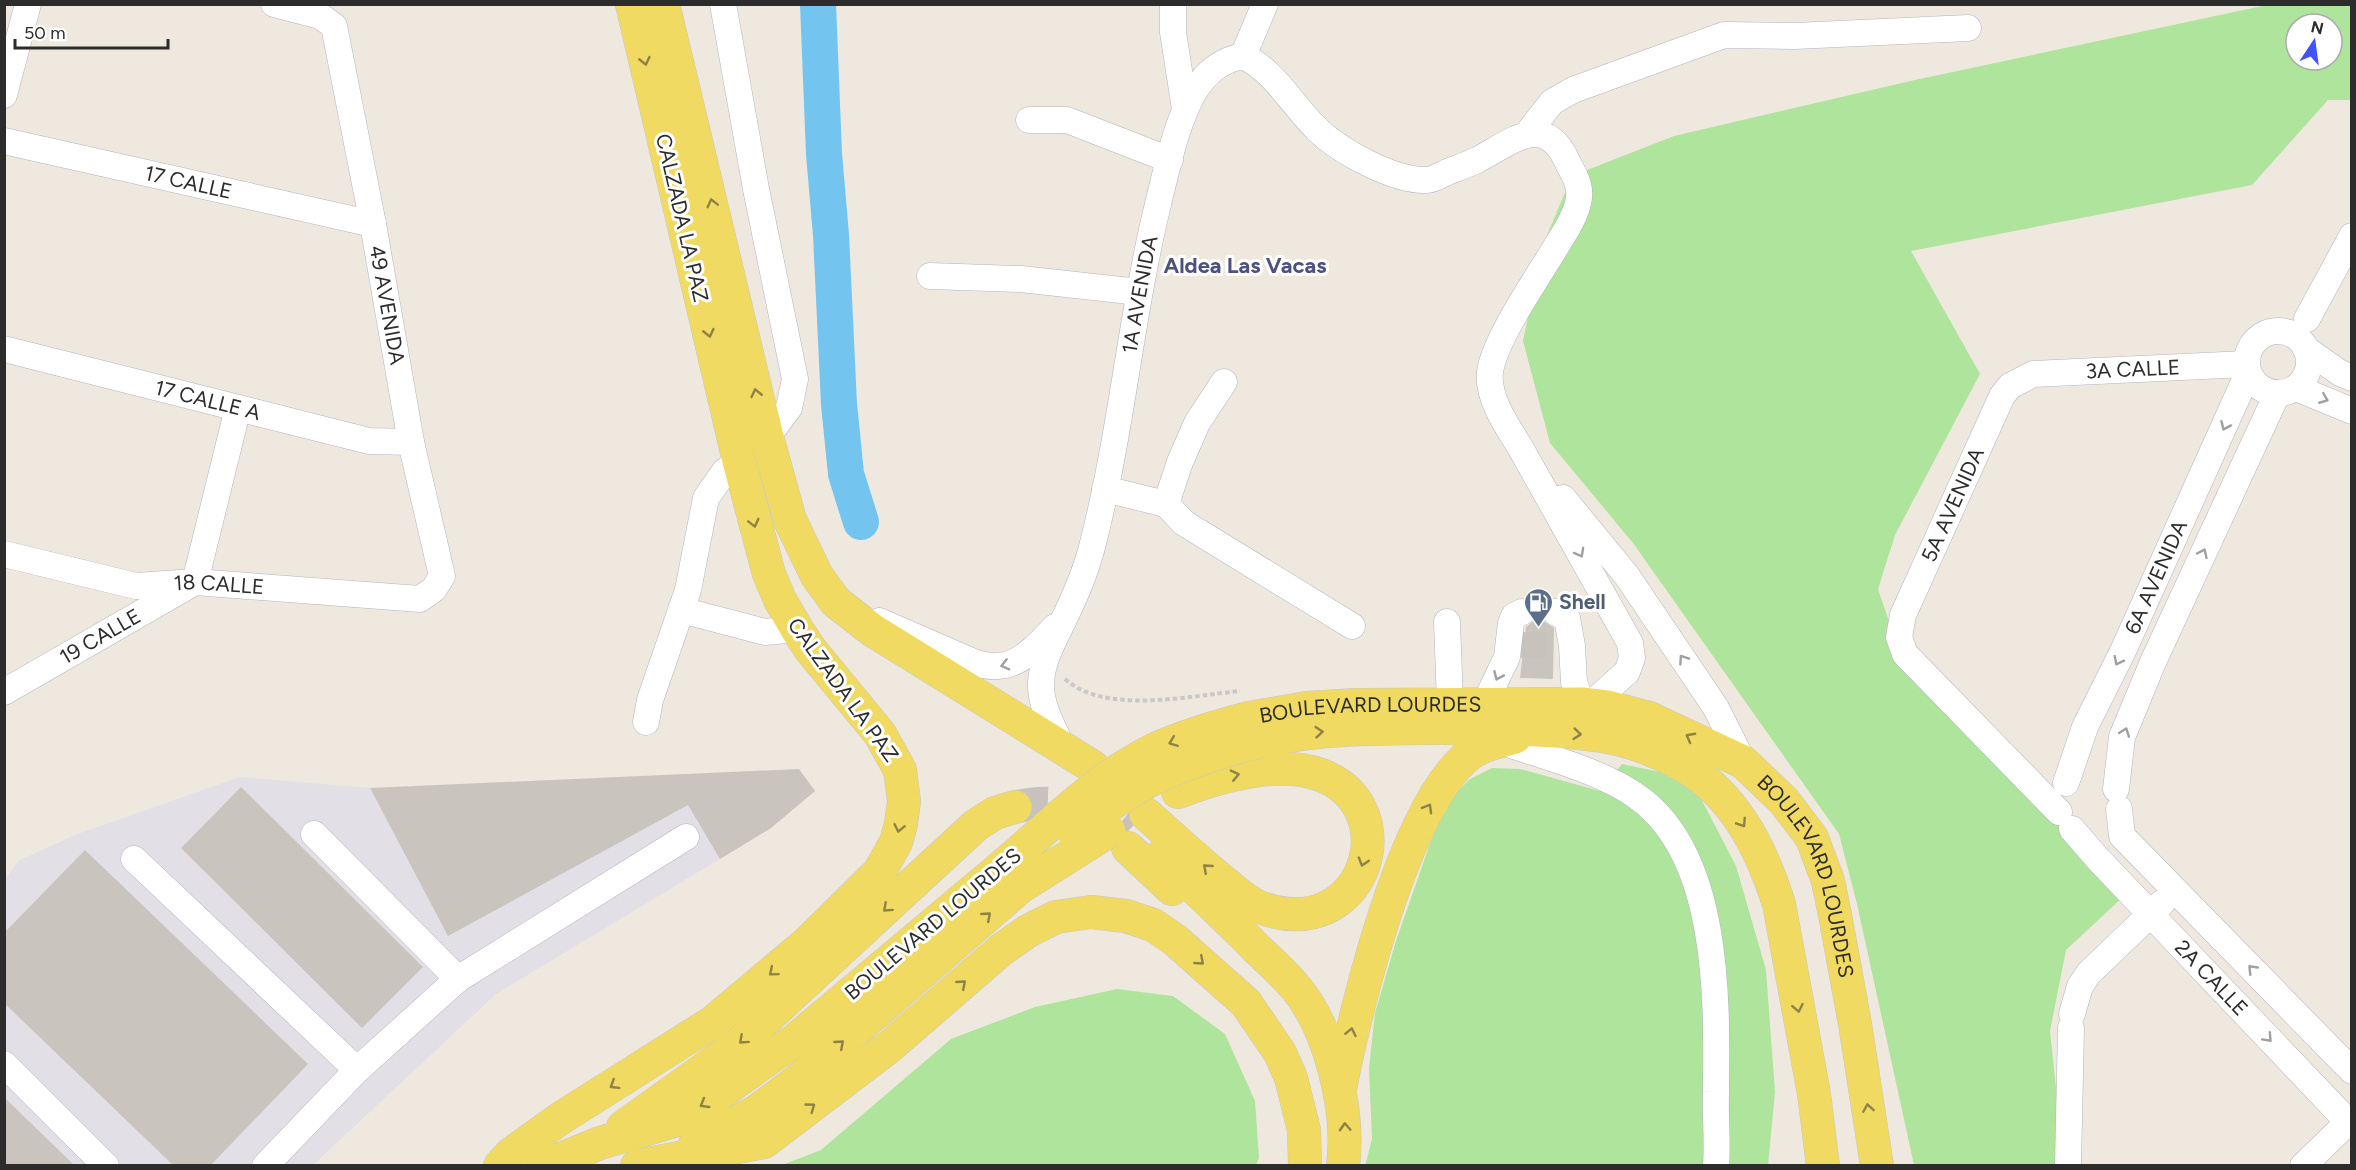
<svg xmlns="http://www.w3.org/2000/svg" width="2356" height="1170" font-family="Figtree,sans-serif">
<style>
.industrial{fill:#e2dfe6}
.green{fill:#afe49c;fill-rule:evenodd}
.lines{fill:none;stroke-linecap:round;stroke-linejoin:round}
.river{stroke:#73c4ef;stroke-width:36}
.building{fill:#c9c5be}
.minor-tunnel{stroke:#c7c2bb;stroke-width:26;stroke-dasharray:26 13;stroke-linecap:butt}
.major-tunnel{stroke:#c7c2bb;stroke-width:33;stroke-dasharray:33 16;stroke-linecap:butt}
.minor-casing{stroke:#b2b4c0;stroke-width:27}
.major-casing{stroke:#c8c8c8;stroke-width:34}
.path{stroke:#c8c8c8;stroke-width:4;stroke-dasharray:4.5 3;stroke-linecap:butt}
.minor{stroke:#fff;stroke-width:26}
.major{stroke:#f1da61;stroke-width:33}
.major-bridge-casing{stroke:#c8c8c8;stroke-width:34;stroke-linecap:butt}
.major-bridge{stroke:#f1da61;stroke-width:33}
.oneway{stroke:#8e8346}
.oneway2{stroke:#a0a0a0}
.labels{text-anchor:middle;stroke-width:6;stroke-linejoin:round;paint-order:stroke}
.street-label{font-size:21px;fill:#2c2c2c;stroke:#fff}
.service-label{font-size:21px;font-weight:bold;fill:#4e5e75;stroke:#fff;text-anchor:start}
.neighbourhood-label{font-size:22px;font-weight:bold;fill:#4c517d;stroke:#fff}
</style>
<rect width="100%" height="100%" fill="#eee8df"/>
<path class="industrial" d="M799,769L815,791L771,828L496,994L313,1165L5,1166V880L18,861L75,835L240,777L370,788Z"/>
<path class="green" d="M2267,5H2351V100H2328L2252,185L1911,251L1980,374L1895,535L1878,589L1892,630L2124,896L2066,950L2050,1031L2064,1165H1914L1857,904L1839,834L1633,543L1550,443L1523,341L1543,245L1572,176L1674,136L1915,80ZM2296,24H2332V60H2296Z
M1622,764L1660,772L1697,791L1736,866L1766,970L1775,1092L1768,1165L1365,1166L1372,1139L1369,1068L1375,1013L1396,941L1433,835L1449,800L1470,779L1492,768L1520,769L1600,791Z
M1117,989L1173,996L1225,1034L1255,1101L1259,1158L1256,1165H782L821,1150L951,1039L1035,1007Z"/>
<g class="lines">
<path class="river" d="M818,4L824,154L831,235L839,404L846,474L861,522"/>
</g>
<path class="building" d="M1536,607H1541L1542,620L1554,628L1553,679L1520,678L1526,627L1535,620Z
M799,769L815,791L771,828L720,859L688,805L448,936L370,788Z
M241,787L423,967L362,1028L181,848Z
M85,850L308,1064L210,1166H174L4,1003V933Z
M4,1097L75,1166H4Z"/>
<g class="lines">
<path class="minor-tunnel" d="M1521,645H1554"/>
<path class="major-tunnel" d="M1085,789L1131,828
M1015,807C1044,801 1064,801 1090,817"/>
<defs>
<g id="minor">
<path d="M723,4L756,189L795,379L789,408L767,437"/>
<path d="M1173,4V32L1185,109"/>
<path d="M1243,56C1275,71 1292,105 1317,129C1339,151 1394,181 1426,180C1433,180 1441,175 1447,172C1457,168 1467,165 1477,160C1509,144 1544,110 1567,161C1571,170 1578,179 1579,190C1581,206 1569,226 1560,240C1542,271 1494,339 1490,372C1487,398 1507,426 1520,447L1630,643L1632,658L1627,672L1590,705"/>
<path d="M1243,56L1265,4"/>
<path d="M4,95L28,4"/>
<path d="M1029,120H1067L1170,160"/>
<path d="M1527,134L1552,102L1573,90L1724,35L1795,36L1968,28"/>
<path id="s1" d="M4,141L373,224"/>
<path d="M930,276L1021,279L1139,292"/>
<path d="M2307,319L2352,236"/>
<circle cx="2278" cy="362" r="31"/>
<path id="s2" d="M4,349L369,441L411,442"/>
<path d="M2306,349L2340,373L2352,378"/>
<path d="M1224,382L1197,423L1180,462L1166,504L1184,523L1352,626"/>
<path d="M2296,388L2352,411"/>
<path d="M1105,489L1166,504"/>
<path d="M1563,498L1627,576L1716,708L1743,762"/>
<path id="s3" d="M4,554L136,586L195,582L420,599L434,589L442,576L411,442L373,224L334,26L320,16L274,4"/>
<path d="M681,610L765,632L797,629"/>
<path d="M1555,612L1567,618L1572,646L1574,682L1582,704"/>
<path d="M879,621L971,661C1010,677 1029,654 1055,627"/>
<path d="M1447,622L1450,703"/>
<path id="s4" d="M4,692L195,582L238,408"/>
<path d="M1485,703L1507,657L1511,623L1514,616L1522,612"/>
<path d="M646,722L650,700L688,590L706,498L725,471L739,461"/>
<path d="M1499,741C1542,756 1603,771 1639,798C1720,857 1717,1002 1716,1092C1715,1117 1718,1141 1716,1166"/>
<path id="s5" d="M1062,747C1053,727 1040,705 1041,683C1042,659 1056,636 1066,615C1077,592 1087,568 1093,543C1122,430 1131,313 1159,200C1168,164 1176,124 1194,92C1206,72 1221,60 1243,56"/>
<path id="s6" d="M2066,783L2085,727L2123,651L2248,373"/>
<path d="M2116,789L2122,737L2153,662L2277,394"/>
<path d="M2119,809L2122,836L2352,1071"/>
<path id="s7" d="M2059,812L1905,654L1899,637L1903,615L2002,396L2010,386L2033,374L2246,364"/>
<path id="s8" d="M2072,829L2098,859L2352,1126"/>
<path d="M314,834L458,979"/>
<path d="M134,859L357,1070"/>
<path d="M2072,1014L2080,986L2089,973L2162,903"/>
<path d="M4,1064L106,1166"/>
<path d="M265,1166L357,1070L458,979L686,837"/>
<path d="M2068,1166L2071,1028"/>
<path d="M2303,1166L2348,1122"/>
</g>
<g id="major">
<path d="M663,4L767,437L790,520L817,576L836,602L872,630L1093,767"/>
<path id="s9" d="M1249,718L1307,708L1355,705L1582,704L1607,707L1649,718L1743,762L1784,801L1812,838L1828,881L1835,915L1855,1024L1877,1166"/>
<path d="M1261,741C1321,728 1382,728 1443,728C1496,729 1549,728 1602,736C1633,741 1669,755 1695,773C1739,803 1763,854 1779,904L1814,1094L1823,1166"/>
<path d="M1146,814C1172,837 1198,861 1225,883C1235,891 1246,902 1259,907C1365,947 1408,808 1321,775C1277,759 1220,776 1178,792"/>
<path d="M1128,848L1172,889"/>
<path d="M1161,856C1193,887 1226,917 1257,949C1270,961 1284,974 1296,988C1331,1030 1350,1112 1343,1166"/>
<path d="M1340,1089C1355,1011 1407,791 1476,750C1487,744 1502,741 1515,737"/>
<path d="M623,1127L739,1044L976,825L995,813L1015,807"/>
<path d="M695,1145L757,1111L796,1082L1019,888L1038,867"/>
<path d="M500,1166L511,1154L561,1118L713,1022L807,943L880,871L896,842L901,824L904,801L900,770L880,734L810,649L797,629L780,600L769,574L739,461L632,4"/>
<path d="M544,1166L600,1143L674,1121L712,1099L795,1040L1005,864"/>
<path d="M637,1166L764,1142L889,1047L1001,950L1028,931L1056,917L1091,912L1126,916L1153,925L1175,940L1246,1003L1280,1053L1291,1078L1304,1130L1305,1166"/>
</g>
</defs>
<use href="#minor" class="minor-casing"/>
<use href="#major" class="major-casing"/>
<path class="path" d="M1065,679C1105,715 1188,696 1240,691"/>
<use href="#minor" class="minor"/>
<use href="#major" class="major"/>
<defs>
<path id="major-bridge" d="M1073,831C1097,814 1121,796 1147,782C1183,763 1222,751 1261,741
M1005,864C1053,823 1100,775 1158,748C1187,735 1218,726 1249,718
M1019,888L1109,831"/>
</defs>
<use href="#major-bridge" class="major-bridge-casing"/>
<use href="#major-bridge" class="major-bridge"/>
</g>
<defs><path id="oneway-chevron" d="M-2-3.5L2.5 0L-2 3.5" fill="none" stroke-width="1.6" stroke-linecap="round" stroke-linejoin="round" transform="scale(1.5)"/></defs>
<g class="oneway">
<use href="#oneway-chevron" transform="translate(645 61) rotate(77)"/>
<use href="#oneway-chevron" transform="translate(712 203) rotate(-104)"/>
<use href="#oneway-chevron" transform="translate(709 333) rotate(77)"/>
<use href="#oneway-chevron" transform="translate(756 393) rotate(-103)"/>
<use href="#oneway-chevron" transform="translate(754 523) rotate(76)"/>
<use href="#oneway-chevron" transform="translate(1319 732) rotate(-5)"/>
<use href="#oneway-chevron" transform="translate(1577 734) rotate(6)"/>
<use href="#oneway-chevron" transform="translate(1690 737) rotate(-152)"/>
<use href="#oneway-chevron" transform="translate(1173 742) rotate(159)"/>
<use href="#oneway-chevron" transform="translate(1235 775) rotate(-13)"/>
<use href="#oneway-chevron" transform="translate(1428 808) rotate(-60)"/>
<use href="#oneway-chevron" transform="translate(1742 823) rotate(57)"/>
<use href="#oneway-chevron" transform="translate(899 828) rotate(102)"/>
<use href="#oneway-chevron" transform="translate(1363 862) rotate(107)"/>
<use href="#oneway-chevron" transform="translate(1207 868) rotate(-139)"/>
<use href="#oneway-chevron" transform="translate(887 908) rotate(138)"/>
<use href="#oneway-chevron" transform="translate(987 916) rotate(-41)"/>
<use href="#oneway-chevron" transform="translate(1200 961) rotate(41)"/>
<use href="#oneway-chevron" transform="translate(773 972) rotate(140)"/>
<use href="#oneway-chevron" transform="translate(962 984) rotate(-41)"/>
<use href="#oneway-chevron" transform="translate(1798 1008) rotate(79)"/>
<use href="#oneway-chevron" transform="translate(1351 1032) rotate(-78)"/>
<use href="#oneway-chevron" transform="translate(743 1040) rotate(138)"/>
<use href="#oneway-chevron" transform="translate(840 1044) rotate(-41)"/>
<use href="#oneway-chevron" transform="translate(614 1085) rotate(148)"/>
<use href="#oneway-chevron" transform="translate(704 1104) rotate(150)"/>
<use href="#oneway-chevron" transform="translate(811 1107) rotate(-36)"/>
<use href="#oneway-chevron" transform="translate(1868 1108) rotate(-99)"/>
<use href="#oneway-chevron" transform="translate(1345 1127) rotate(-93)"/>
</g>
<g class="oneway2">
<use href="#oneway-chevron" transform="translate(2324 399) rotate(22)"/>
<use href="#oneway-chevron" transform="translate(2225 426) rotate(114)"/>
<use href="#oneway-chevron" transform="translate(1580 553) rotate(61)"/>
<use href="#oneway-chevron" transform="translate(2203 553) rotate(-65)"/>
<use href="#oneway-chevron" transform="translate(1683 659) rotate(-124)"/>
<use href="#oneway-chevron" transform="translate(2118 661) rotate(117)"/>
<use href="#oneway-chevron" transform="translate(1005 665) rotate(166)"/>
<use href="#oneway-chevron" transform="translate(1498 676) rotate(114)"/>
<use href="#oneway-chevron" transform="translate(2125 732) rotate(-70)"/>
<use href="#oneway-chevron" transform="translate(2252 969) rotate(-134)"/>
<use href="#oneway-chevron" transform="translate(2268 1038) rotate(47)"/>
</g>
<defs>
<symbol id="fuel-pin" viewBox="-11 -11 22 30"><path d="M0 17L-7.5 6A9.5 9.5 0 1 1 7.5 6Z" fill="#5c6f8a" stroke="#fff"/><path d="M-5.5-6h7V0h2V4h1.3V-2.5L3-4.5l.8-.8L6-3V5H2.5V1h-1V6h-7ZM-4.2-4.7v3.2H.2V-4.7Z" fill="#fff"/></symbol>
</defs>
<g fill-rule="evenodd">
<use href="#fuel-pin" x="1522" y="586" width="33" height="45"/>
</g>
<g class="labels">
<g class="street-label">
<text dy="7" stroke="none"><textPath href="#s1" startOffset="189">17 CALLE</textPath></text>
<text transform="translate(682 218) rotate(77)" y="7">CALZADA LA PAZ</text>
<text dy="7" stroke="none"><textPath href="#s5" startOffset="471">1A AVENIDA</textPath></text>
<text transform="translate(387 305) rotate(80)" y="7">49 AVENIDA</text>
<text dy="7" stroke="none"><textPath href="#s7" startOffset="640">3A CALLE</textPath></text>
<text dy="7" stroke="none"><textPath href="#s2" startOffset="210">17 CALLE A</textPath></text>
<text dy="7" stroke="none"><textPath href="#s7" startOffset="382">5A AVENIDA</textPath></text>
<text dy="7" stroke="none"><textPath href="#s6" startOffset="225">6A AVENIDA</textPath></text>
<text dy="7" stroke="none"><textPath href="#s3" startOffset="219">18 CALLE</textPath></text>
<text dy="7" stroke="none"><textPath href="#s4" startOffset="111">19 CALLE</textPath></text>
<text transform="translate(843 690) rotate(54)" y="7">CALZADA LA PAZ</text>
<text dy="7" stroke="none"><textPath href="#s9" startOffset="122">BOULEVARD LOURDES</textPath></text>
<text dy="7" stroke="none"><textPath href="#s9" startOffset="642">BOULEVARD LOURDES</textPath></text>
<text transform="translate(933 924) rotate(-40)" y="7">BOULEVARD LOURDES</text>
<text dy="7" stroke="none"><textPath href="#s8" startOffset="204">2A CALLE</textPath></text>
</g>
<g class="service-label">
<text x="1559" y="609">Shell</text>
</g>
<g class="neighbourhood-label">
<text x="1245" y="273">Aldea Las Vacas</text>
</g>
</g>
<rect width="2356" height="1170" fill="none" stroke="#2c2c2c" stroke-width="12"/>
<g transform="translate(2314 42) rotate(13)"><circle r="28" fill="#ffffff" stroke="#ababab" stroke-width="1.5"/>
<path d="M0-4.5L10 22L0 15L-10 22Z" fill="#4054fa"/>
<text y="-9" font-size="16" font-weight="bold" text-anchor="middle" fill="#2c2c2c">N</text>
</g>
<path d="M15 39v9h153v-9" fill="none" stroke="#2c2c2c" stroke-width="3"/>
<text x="24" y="39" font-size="18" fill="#2c2c2c" stroke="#ffffff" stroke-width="4.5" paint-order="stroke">50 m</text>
</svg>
